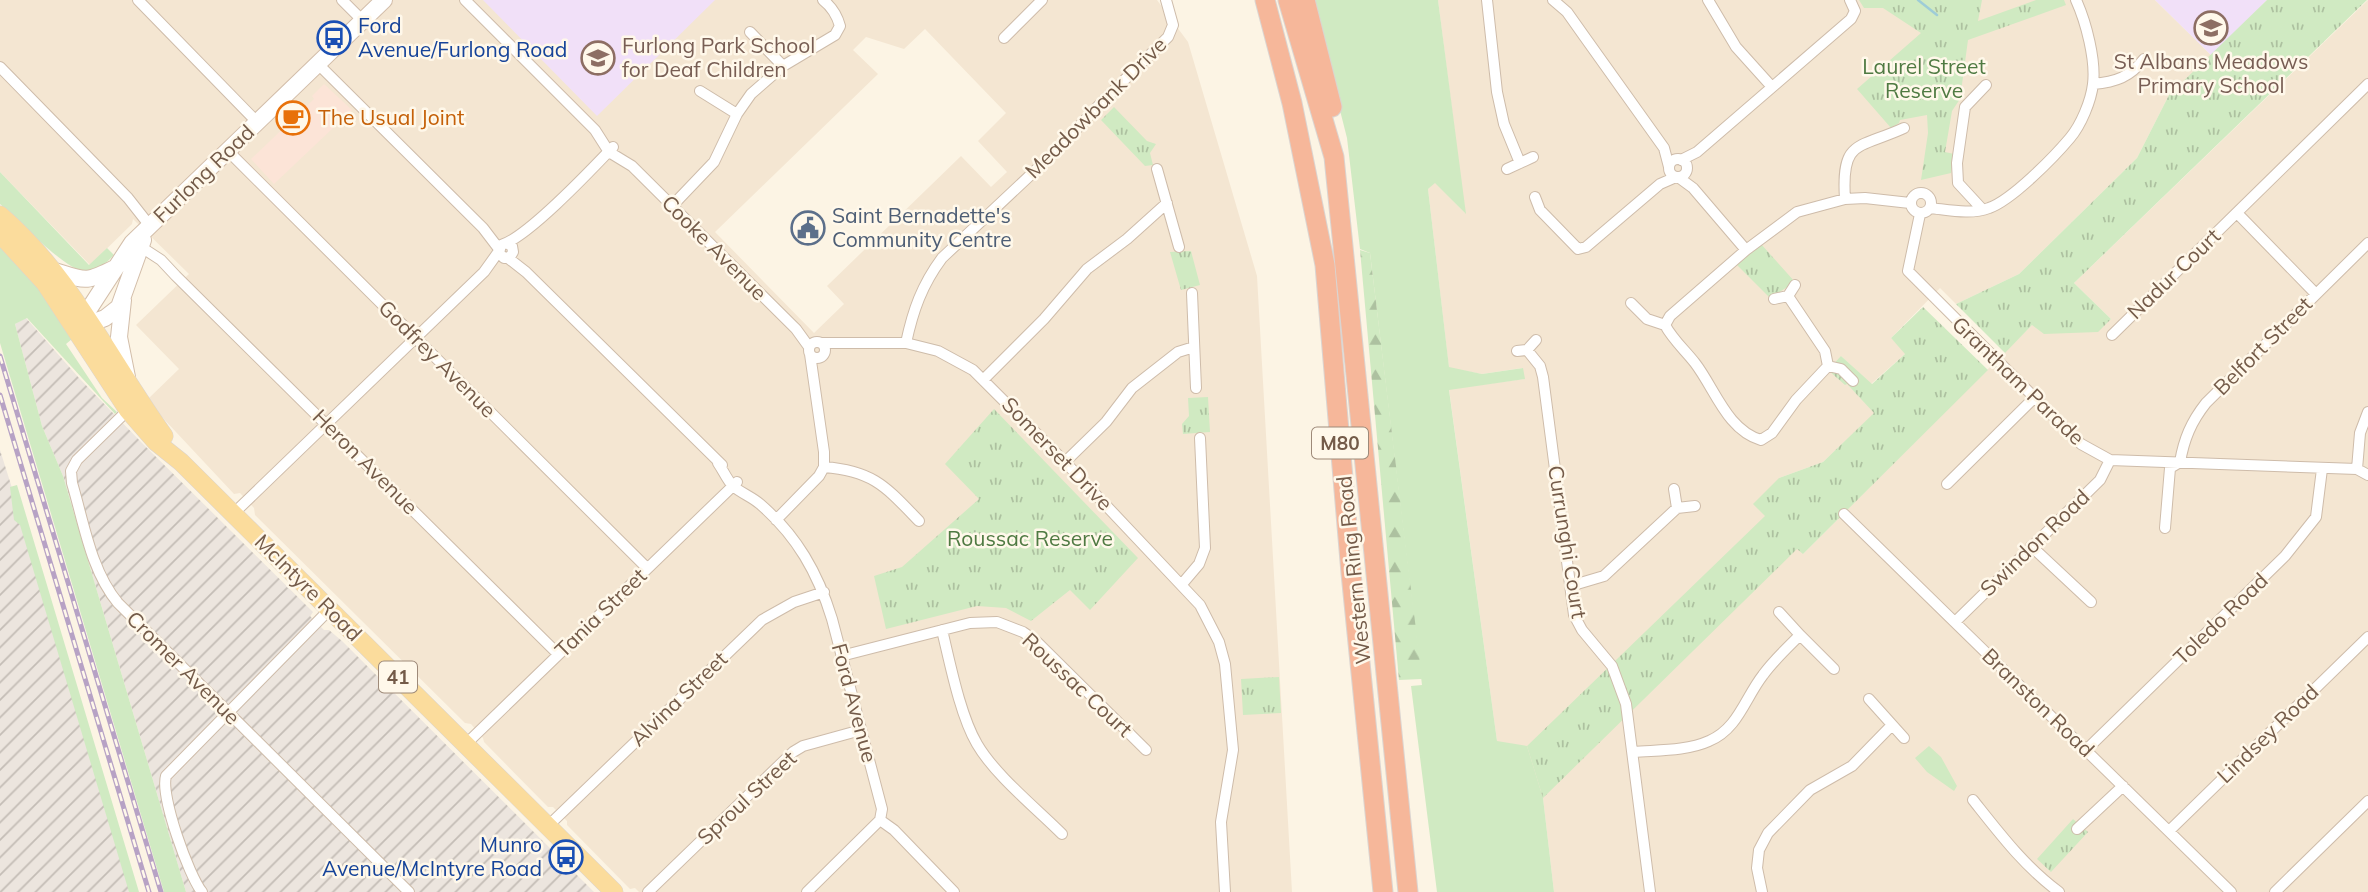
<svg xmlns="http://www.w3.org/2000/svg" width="2368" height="892" font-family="Mulish,sans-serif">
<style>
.residential{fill:#f4e6d2;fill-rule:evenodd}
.commercial{fill:#fce4d7}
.industrial{fill:url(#industrial-furrows)}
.education{fill:#f1e0f8}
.green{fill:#d0eac2}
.forest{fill:url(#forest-firs)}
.park{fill:url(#park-tufts)}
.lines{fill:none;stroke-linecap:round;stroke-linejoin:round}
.stream{stroke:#9eccd7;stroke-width:2.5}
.street-casing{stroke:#cebcaa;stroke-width:12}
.secondary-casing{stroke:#d3beaa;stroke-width:18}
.primary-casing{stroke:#dbd4d0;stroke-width:19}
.highway-casing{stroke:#dbd4d0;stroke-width:21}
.street{stroke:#fff;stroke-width:10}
.secondary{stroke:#fff;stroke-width:16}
.primary{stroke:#fbdc9c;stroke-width:18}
.highway{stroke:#f6b79a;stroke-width:19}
.rail-casing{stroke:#b7a2c5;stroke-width:5}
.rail{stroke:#fff8ea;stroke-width:2.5;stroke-dasharray:8;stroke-linecap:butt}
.labels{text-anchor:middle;stroke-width:5;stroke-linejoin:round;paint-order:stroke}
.shield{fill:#fff8ea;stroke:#9e8a79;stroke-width:2}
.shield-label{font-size:19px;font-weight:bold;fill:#745b49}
.transit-label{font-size:21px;fill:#164399;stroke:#fff8ea;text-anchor:start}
.education-label{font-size:21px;fill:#785e54;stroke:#fff8ea;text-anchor:start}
.park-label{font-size:21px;fill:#4f7a42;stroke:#fff8ea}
.street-label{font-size:21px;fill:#745b49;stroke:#fff8ea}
.food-label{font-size:21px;fill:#c56008;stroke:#fff8ea;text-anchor:start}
.service-label{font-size:21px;fill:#4e5e75;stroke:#fff8ea;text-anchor:start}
</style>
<defs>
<pattern id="industrial-furrows" width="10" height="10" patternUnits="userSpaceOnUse" patternTransform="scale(1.75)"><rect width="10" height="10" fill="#ece5de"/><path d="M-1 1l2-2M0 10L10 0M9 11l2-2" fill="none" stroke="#c4bdb6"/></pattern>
<pattern id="forest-firs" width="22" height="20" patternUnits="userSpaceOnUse" patternTransform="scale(1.75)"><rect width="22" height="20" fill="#d0eac2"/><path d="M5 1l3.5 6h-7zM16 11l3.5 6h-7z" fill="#adc1a0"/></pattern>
<pattern id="park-tufts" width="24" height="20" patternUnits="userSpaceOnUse" patternTransform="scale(1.75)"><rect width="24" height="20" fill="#d0eac2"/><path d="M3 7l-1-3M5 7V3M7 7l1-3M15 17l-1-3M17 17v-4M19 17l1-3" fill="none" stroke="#adc1a0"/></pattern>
</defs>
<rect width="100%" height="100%" fill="#fcf4e4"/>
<path class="residential" d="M0,0H1157L1188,42L1257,276L1292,892H639L635,888L630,889L567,825V821L553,807H548L484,742L483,738L471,724L465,723L255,515L254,508L240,493L234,494L161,416L149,398L179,369L136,325L189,274L133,219L132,224L90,265L0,172ZM925,29L1006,113L978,141L1007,172L991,187L961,156L827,286L844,304L814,333L715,232L878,74L853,50L866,37L904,49Z
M1438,0H2155L2212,56L2169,95L2137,158L2019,274L1956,304L1940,288L1891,338L1906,353L1871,384L1841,356L1845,385L1846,383L1875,413L1823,462L1779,478L1803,554L2032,325L2097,332L2111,319L2074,283L2368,0V892H1554L1543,798L1497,741L1449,389L1524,379L1522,368L1482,374L1449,368L1428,189L1435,182L1465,213Z"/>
<path class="commercial" d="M324,84L352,110L274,184L251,159L314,99L312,96Z"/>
<path class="industrial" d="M26,318L79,378L143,444L313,612L310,616L324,630H329L342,641L594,892H186L63,476L42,426L15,324Z
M0,450L25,529L134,892H0Z"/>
<path class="education" d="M483,0H715L597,116Z
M2155,0H2267L2212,56Z"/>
<path class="green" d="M1312,0H1438L1466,214L1435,183L1428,189L1449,367L1482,374L1523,368L1525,379L1449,390L1497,741L1527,746L1543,798L1554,892H1437L1411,686L1422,685L1370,253L1360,249L1347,138Z
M0,172L89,265L107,248L114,255C106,263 98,271 86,271C67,273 17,218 0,204Z
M0,241L24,265L72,339L66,344L102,398L117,412L115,414L27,318L15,324L42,426L63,476L186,892H164L0,343Z
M17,485L139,892H129L20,525L14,520L10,487Z
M1929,746L1941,757L1957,786L1954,791L1927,772L1915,758Z"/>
<path class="forest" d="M1360,250L1370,253L1422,679L1399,680Z"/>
<path class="park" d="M1859,0H1982L1978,21L2036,0H2064L2066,5L1968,40L1960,99L1952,111L1945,152L1954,154L1951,173L1921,180L1928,133L1927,115L1900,120L1899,123L1891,128L1857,89L1921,33L1883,8H1864Z
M2267,0H2367L2074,283L2111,319L2098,332L2044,334L2032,325L2005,353L1956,304L2019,274L2137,158L2169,95Z
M1114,107L1147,141L1156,144L1150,153L1153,165L1145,166L1101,120Z
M1761,244L1795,282L1770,298L1737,265Z
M1191,251L1200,285L1181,290L1170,252Z
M1923,307L1988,370L1803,554L1797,549L1543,798L1527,746L1765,516L1753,504L1779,478L1823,462L1874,413L1847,384L1845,385L1828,370L1841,356L1872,384L1905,354L1891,338Z
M1208,397L1210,432L1183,434L1182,424L1189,416L1188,398Z
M994,409L1138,558L1090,610L1070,590L1031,621L1006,608L977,606L886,629L874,576L902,567L979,499L945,464Z
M1279,677L1281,713L1243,715L1241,679Z
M2073,819L2088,832L2051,872L2037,859Z"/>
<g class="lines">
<path class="stream" d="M1918,0L1937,15"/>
<defs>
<path id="street" d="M138,0L257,122
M342,0L363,21
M465,0L595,130L609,152L632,166L796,329L809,347
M1487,0L1497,92L1504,124L1520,163
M1553,0L1567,12L1584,36L1664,148L1669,167
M1708,0L1736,47L1772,87
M750,32L783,66
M1004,38L1042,0
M318,64L483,228L499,249
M0,67L128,198L150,226
M2093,84C2116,82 2130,77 2144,59
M700,91L737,114
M228,151L647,568
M1669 168a9 9 0 1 1 18 0a9 9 0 1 1-18 0Z
M1681,160L1697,152L1851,19L1855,11L1850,0
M1157,169L1179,247
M1507,169L1533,157
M1678,177L1693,188L1746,250
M1911 203a10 10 0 1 1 20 0a10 10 0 1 1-20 0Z
M1535,197L1540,210L1578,249L1586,247L1660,184L1676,177
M1845,199C1841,139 1858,149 1904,128
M672,206L714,162L737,114L751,94L783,66L835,35L840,26C837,15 832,7 823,0
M1930,208C1949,210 1971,215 1989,208C2012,200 2054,157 2070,138C2081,125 2091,101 2093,84C2096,60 2086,22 2076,0
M1982,209L1958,183L1957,163L1965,107L1986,85
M2237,213L2315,293
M1920,214L1908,271L2081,444L2110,460L2357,469L2368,475
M508,244L512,246L513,252L510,257L504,258L499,253L501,245C527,238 592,169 613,147
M141,247L161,260L176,276L558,654
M508,258L526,272L722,465
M1192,293L1196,388
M1788,296L1825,351L1828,366
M1774,299L1788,296L1795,285
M1631,303L1647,319L1665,325
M2112,335L2368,84
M809 350a8 8 0 1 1 16 0a8 8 0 1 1-16 0Z
M822,343H906L938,351L973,370L1065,462L1200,605L1219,642L1225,664L1233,750L1221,822L1225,892
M906,343C913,310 922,285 942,258L1056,151L1101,103L1168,37L1173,25L1166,0
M1527,350L1540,366L1543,377L1574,615L1582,630L1612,666L1626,704L1650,892
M1517,351L1527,350L1536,340
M1828,366L1796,400L1772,433L1761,440C1727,430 1715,389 1695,363C1685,350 1673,340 1665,325L1670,316L1746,250L1797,212L1845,199L1865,198L1910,203
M1828,366L1841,369L1853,381
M984,379L1044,319L1087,269L1127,239L1167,203
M128,410L77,460L71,471L72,483C84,523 91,571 118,603L409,892
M1065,462L1106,422L1132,388L1178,352L1194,347
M718,463C723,470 727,480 733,486C741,493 752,497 760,504C797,536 818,573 832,619L882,809L880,820L894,830L954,892
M824,467C874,471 886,487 919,521
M2357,469L2360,433L2368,412
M1947,484L2033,399
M1674,489L1677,508L1695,506
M233,514L484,272L499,251
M1844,514L2231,892
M776,520L819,476L824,467V452L810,354
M2165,528L2170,468L2180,462C2184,439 2191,422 2206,403L2368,243
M2031,546L2091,602
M1182,584L1199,564L1205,548L1200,438
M1571,588L1577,584L1604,576L1677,508
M1779,612L1800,635L1834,669
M1955,622L2100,480L2110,460
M942,630C950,663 960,715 977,744C995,775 1036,808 1062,834
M841,656L970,623L997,622L1023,632L1036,641L1146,750
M1869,699L1904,738
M466,744L737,482
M2086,750L2285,556L2316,517L2322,469
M1634,752C1657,750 1687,751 1709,741C1738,729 1745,698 1763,675C1773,661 1787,648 1800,635
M1973,800C2000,834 2024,866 2059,892
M548,826L762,620L794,602L824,592
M2077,829L2123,786
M2169,831L2368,637
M202,892C189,876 160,796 166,776L330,609
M648,892L793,752L803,746L861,730
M807,892L880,820
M1762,892L1757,868L1759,850L1768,833L1810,790L1852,766L1892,725
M2275,892L2368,801"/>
<path id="secondary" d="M55,271C86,281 85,283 115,268
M123,300L119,337L127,377
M78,326L132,243L384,0
M78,328L105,318L119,307L143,240"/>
<path id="primary" d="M0,215C71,276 110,361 164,436
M0,234L45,283L128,410L156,442L181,462L614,892"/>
<path id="highway" d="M1265,0L1292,103L1325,265L1351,573L1383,892
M1288,0L1334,157L1408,892
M1305,0L1332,107"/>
</defs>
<use href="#street" class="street-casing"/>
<use href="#secondary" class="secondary-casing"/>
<use href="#primary" class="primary-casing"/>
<use href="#highway" class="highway-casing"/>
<use href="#street" class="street"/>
<use href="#secondary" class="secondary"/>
<use href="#primary" class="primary"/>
<use href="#highway" class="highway"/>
<defs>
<path id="rail" d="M0,356L161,892
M0,395L149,892"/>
</defs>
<use href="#rail" class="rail-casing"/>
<use href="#rail" class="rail"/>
</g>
<defs>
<symbol id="school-ring" viewBox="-11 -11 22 22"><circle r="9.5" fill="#fff8ea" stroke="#8d6e63" stroke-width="1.5"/><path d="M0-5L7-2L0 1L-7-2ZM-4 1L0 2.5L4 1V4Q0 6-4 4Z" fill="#8d6e63"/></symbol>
<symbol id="bus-ring" viewBox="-11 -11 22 22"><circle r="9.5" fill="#fff8ea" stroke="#1a4fb4" stroke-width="1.5"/><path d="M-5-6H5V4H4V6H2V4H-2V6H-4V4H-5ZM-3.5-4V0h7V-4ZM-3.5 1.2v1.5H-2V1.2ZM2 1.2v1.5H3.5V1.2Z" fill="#1a4fb4"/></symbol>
<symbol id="cafe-ring" viewBox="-11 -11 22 22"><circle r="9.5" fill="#fff8ea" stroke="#e8710a" stroke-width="1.5"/><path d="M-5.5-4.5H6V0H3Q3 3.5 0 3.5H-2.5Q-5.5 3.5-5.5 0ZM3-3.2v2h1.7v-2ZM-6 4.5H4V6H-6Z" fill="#e8710a"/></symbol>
<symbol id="civic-ring" viewBox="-11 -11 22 22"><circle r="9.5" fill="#fff8ea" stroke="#5c6f8a" stroke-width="1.5"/><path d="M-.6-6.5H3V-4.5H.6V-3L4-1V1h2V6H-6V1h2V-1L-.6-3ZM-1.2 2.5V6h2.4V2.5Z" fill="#5c6f8a"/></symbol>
</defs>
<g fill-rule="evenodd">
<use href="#school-ring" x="2192" y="9" width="38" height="38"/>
<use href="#bus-ring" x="315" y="19" width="38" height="38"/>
<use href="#school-ring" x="579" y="39" width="38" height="38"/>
<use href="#cafe-ring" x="274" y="99" width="38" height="38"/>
<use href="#civic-ring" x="789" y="209" width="38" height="38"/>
<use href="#bus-ring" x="547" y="838" width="38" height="38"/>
</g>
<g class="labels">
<g class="shield">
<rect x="1312" y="427.5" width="56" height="31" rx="5"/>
<rect x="379" y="661.5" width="38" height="31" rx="5"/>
</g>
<g class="shield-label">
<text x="1340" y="450">M80</text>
<text x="398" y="684">41</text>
</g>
<g class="transit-label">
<text x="358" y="33">Ford<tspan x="358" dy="24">Avenue/Furlong Road</tspan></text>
<text x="542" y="852" text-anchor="end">Munro<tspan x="542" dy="24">Avenue/McIntyre Road</tspan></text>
</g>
<g class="education-label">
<text x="622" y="53">Furlong Park School<tspan x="622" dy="24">for Deaf Children</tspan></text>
<text x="2211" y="69" text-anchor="middle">St Albans Meadows<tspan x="2211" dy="24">Primary School</tspan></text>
</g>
<g class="park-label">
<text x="1924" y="74">Laurel Street<tspan x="1924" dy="24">Reserve</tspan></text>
<text x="1030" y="546">Roussac Reserve</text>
</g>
<g class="street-label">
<text transform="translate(1096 108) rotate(-45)" y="7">Meadowbank Drive</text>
<text transform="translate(204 174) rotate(-44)" y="7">Furlong Road</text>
<text transform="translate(714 248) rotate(45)" y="7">Cooke Avenue</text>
<text transform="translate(2174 274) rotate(-44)" y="7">Nadur Court</text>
<text transform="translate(2263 346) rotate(-45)" y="7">Belfort Street</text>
<text transform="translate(437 359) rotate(45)" y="7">Godfrey Avenue</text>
<text transform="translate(2018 381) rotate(44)" y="7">Grantham Parade</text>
<text transform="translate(1057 454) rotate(46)" y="7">Somerset Drive</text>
<text transform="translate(365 462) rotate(45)" y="7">Heron Avenue</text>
<text transform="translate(1567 542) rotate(81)" y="7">Currunghi Court</text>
<text transform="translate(2035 543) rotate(-44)" y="7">Swindon Road</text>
<text transform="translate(1354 570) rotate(-96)" y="7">Western Ring Road</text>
<text transform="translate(308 588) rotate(45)" y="7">McIntyre Road</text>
<text transform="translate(601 613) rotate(-44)" y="7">Tania Street</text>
<text transform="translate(2221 619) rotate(-44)" y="7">Toledo Road</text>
<text transform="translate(183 668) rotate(45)" y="7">Cromer Avenue</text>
<text transform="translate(1077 685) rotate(43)" y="7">Roussac Court</text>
<text transform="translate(679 699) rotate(-44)" y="7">Alvina Street</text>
<text transform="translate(854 703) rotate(75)" y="7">Ford Avenue</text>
<text transform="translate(2038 703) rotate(44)" y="7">Branston Road</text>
<text transform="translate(2268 734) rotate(-44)" y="7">Lindsey Road</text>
<text transform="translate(747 798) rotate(-43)" y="7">Sproul Street</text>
</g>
<g class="food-label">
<text x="318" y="125">The Usual Joint</text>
</g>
<g class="service-label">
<text x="832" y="223">Saint Bernadette's<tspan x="832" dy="24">Community Centre</tspan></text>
</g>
</g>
</svg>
